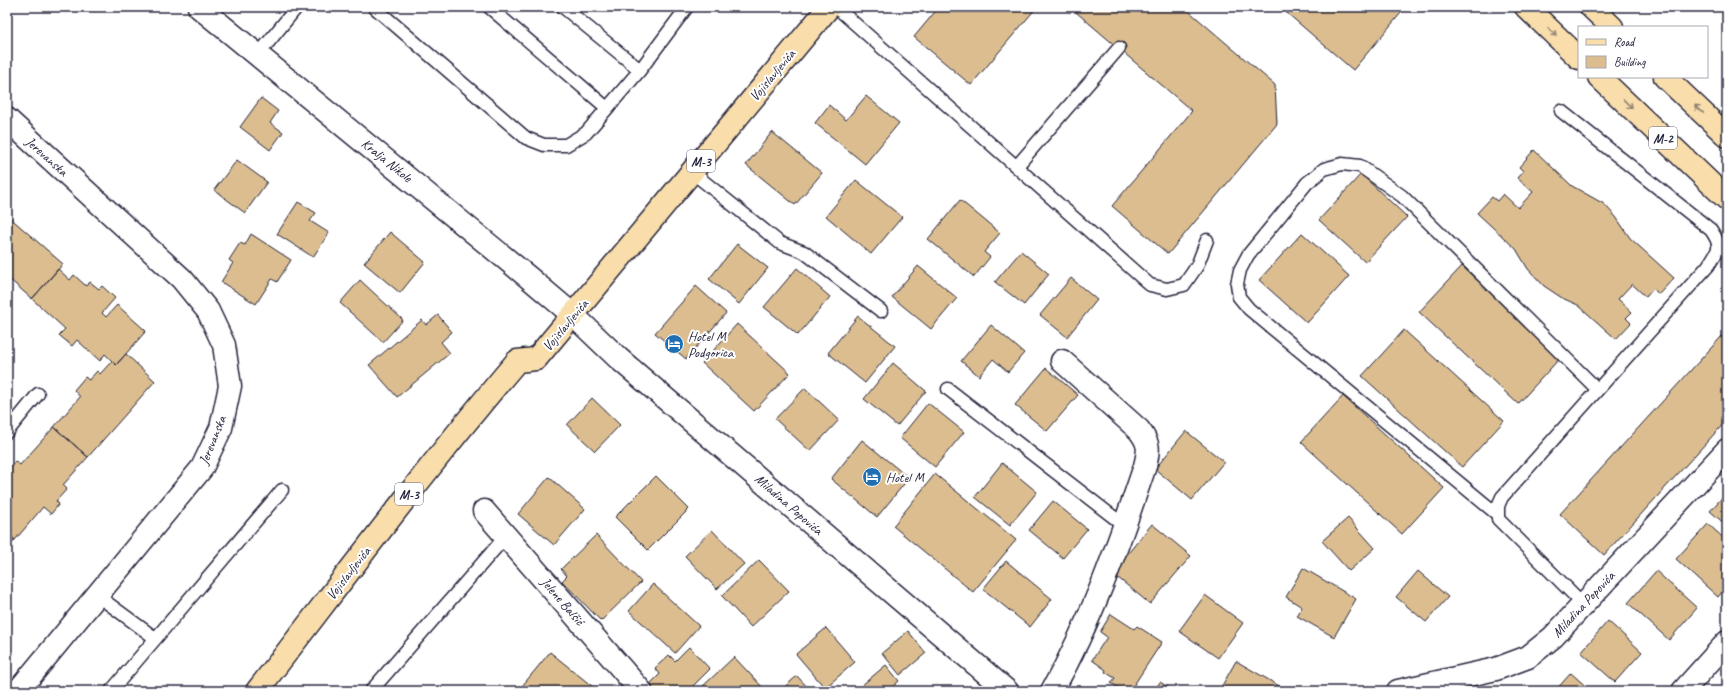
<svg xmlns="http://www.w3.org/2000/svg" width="1734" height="698" font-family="Caveat,sans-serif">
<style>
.building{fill:#dbbd8f;stroke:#22223b}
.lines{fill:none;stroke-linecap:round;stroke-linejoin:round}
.lane-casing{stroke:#22223b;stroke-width:15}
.street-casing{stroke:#22223b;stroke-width:25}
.primary-casing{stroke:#22223b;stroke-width:25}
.lane{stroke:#fff;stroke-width:12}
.street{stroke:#fff;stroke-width:22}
.primary{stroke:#f9deab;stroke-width:22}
.oneway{stroke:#8e8073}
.labels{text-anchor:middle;stroke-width:4;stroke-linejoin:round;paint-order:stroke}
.shield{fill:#fff;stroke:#646476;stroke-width:1}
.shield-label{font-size:13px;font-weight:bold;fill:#22223b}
.street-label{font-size:14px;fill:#22223b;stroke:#fff}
.poi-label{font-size:14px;fill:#22223b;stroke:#fff;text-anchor:start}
</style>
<rect width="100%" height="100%" fill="#fff"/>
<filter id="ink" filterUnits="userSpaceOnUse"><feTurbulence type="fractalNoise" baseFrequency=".025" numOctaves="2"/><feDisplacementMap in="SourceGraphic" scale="8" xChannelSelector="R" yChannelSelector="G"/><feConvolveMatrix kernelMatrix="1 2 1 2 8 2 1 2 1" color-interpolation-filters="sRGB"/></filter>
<g filter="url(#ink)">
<path class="building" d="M939,7H1037L971,85L914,37Z
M1070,7H1184L1275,85L1277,124L1168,254L1112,206L1192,111Z
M1280,7H1406L1353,70Z
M866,96L899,123L865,164L815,123L829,105L846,120Z
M261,98L278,111L270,123L283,132L270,150L240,127Z
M772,132L822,173L795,205L746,165Z
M1534,150L1572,186L1604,204L1616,217L1630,238L1674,278L1659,294L1653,289L1646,297L1632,284L1618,299L1632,312L1626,318L1631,323L1616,339L1578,305L1562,298L1544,286L1528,269L1516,249L1477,213L1492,197L1497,201L1503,194L1518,208L1533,192L1517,178L1523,171L1519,167Z
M237,160L267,182L245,213L214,190Z
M1361,174L1407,217L1365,262L1319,220Z
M856,180L902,217L871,254L826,216Z
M960,200L1000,233L984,252L990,257L974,277L928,239Z
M298,202L316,213L310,221L329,233L313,257L277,234Z
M7,215L63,264L32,299L7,277Z
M390,232L425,262L400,293L364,263Z
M1302,233L1349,276L1307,323L1259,280Z
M251,234L291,260L277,282L272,279L256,304L221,282L233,263L229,260L240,243L245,245Z
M737,244L768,268L739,304L709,279Z
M1021,251L1049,274L1024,305L995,282Z
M918,266L957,298L931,329L892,297Z
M1462,266L1560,358L1518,404L1419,312Z
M797,268L830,297L798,335L764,307Z
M58,269L70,280L74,275L86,286L90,282L99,289L102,286L115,298L102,313L106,317L117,305L146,331L116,365L105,354L100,361L77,340L72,346L59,335L65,329L32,299Z
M1071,278L1097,300L1067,337L1040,315Z
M360,280L403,320L383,342L340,303Z
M696,286L726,313L686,359L655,333Z
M438,315L452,332L441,342L450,353L397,397L369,365L422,320L426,325Z
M858,316L895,346L865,383L828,353Z
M737,324L790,373L754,411L702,363Z
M991,325L1024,353L1008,372L993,359L979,376L961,361Z
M1404,330L1504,421L1462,467L1362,376Z
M1722,336L1727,340V420L1604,555L1560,514Z
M126,354L155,381L88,457L54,427L80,397L74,390L85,377L89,380L97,371L100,374L112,361L116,365Z
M893,363L926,391L897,426L864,399Z
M1046,368L1078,395L1047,431L1015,405Z
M805,388L839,420L810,451L775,419Z
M1343,396L1444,488L1402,534L1301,442Z
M592,398L620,425L595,451L567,425Z
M928,403L964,432L935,467L900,438Z
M54,427L88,457L63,485L67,489L56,501L59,504L51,514L43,507L15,540L7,533V480L10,476L7,471L15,461L20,465Z
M1186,431L1224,462L1192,500L1155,469Z
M862,440L909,478L877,517L831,479Z
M1002,463L1037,492L1010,525L975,497Z
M935,474L1016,540L973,592L893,526Z
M656,476L689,509L648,550L615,517Z
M549,477L585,509L554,545L518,514Z
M1727,492V526L1710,511Z
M1053,501L1087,529L1063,558L1029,530Z
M1348,518L1375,548L1349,571L1322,541Z
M1152,524L1191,556L1150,604L1112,573Z
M1708,524L1727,541V586L1718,597L1676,559Z
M712,530L744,564L717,589L685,556Z
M7,533L15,540L7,549Z
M596,535L641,582L601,621L562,581L567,576L561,569Z
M759,560L789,591L751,627L722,596Z
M1006,561L1052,599L1030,627L983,589Z
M1303,568L1356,599L1334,637L1297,616L1302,607L1286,597Z
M1418,571L1448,597L1426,622L1396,597Z
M1656,571L1697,608L1669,640L1628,603Z
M653,584L699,626L675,653L629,611Z
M1205,595L1243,623L1218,658L1179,631Z
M1111,614L1134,629L1137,626L1162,642L1130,691H1124L1111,683L1115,678L1105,672L1106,670L1092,660L1107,637L1100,632Z
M1608,621L1642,652L1615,682L1581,652Z
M826,628L855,662L825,688L796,654Z
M908,631L926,653L900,675L882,653Z
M689,647L710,669L688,691H649L646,688L660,674L655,668L669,655L675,661Z
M550,652L598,691H518Z
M734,657L766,691H706L702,687Z
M1236,661L1288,691H1219Z
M886,665L899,681L888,691H855Z
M1571,673L1591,691H1555Z
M797,676L811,691H780Z
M1160,682L1174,691H1154Z"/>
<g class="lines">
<defs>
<path id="lane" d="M374,7L526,138L544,145H566L586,133L640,70L687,7
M489,7L607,108
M563,7L640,70
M836,7L1150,285L1167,289L1184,285L1197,266L1207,240
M258,55L297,7
M1561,111L1711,230C1723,248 1719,248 1708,266L1502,497L1498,506V519L1583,604
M1017,166L1119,48
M692,172L780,243L804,252L881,311
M948,389L1125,526
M7,432L38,394
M1497,514L1249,309L1239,297L1237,284L1240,270L1248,255L1307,183L1324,169L1342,164L1360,166L1402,196L1597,389
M98,596L155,638
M111,691L282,490
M371,691L506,536"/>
<path id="street" d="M199,7L528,277L573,315L618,358L1007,691
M7,119L182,279L208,311L224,345L230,386L221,428L202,468L18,691
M484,511L641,691
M1052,691C1092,620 1119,543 1145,466C1149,450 1150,444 1139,430L1062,361
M1398,691L1496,669L1528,657L1553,637L1727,450
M1683,691L1727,642"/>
<path id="primary" d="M1526,7L1579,58
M1591,7L1612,27
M1599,77L1727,199
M1665,77L1727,136
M257,691C343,580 426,468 517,361L536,359L829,7"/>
</defs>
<use href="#lane" class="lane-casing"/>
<use href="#street" class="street-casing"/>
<use href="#primary" class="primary-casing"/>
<use href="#lane" class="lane"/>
<use href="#street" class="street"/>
<use href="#primary" class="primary"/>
</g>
<defs><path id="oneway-shaft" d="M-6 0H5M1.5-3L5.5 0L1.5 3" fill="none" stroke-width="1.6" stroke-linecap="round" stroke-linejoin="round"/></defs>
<g class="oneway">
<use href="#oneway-shaft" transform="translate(1552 32) rotate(44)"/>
<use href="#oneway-shaft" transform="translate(1628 104) rotate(44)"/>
<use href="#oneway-shaft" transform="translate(1699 109) rotate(-137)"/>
</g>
</g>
<defs>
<symbol id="hotel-disc" viewBox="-11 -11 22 22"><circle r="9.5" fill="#1f6fb2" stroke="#fff"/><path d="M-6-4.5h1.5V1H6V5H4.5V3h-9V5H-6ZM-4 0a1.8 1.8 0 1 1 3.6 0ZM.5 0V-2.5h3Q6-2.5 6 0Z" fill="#fff"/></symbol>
</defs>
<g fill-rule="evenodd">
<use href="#hotel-disc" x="663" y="333" width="22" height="22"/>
<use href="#hotel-disc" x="861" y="466" width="22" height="22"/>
</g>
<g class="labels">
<g class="shield">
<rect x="1649" y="127" width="28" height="22" rx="3"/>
<rect x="687" y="150" width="28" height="22" rx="3"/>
<rect x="395" y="483" width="28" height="22" rx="3"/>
</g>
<g class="shield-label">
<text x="1663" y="143">M-2</text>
<text x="701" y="166">M-3</text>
<text x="409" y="499">M-3</text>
</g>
<g class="street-label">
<text transform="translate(772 75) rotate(-50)" y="5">Vojislavljevića</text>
<text transform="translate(47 156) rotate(42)" y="5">Jerevanska</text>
<text transform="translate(387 160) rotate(39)" y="5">Kralja Nikole</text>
<text transform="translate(565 325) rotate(-50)" y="5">Vojislavljevića</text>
<text transform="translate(212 440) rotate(-68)" y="5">Jerevanska</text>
<text transform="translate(789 504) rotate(41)" y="5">Miladina Popovića</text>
<text transform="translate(348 573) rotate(-52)" y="5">Vojislavljevića</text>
<text transform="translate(563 601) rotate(49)" y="5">Jelene Balšić</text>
<text transform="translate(1583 604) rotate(-47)" y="5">Miladina Popovića</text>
</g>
<g class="poi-label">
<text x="688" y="341">Hotel M<tspan x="688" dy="16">Podgorica</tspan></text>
<text x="886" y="482">Hotel M</text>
</g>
</g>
<rect width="1734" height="698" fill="none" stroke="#fff" stroke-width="24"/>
<rect x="12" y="12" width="1710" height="674" fill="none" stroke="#22223b" stroke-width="1.5" filter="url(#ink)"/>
<rect x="1578" y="26" width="130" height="52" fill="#ffffff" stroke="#a7a7b1"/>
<rect x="1586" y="39" width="20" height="6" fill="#f9deab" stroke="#a7a7b1"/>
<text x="1614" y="46" font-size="12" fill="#22223b">Road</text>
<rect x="1586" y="56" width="20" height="12" fill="#dbbd8f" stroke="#a7a7b1"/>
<text x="1614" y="66" font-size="12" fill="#22223b">Building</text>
</svg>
